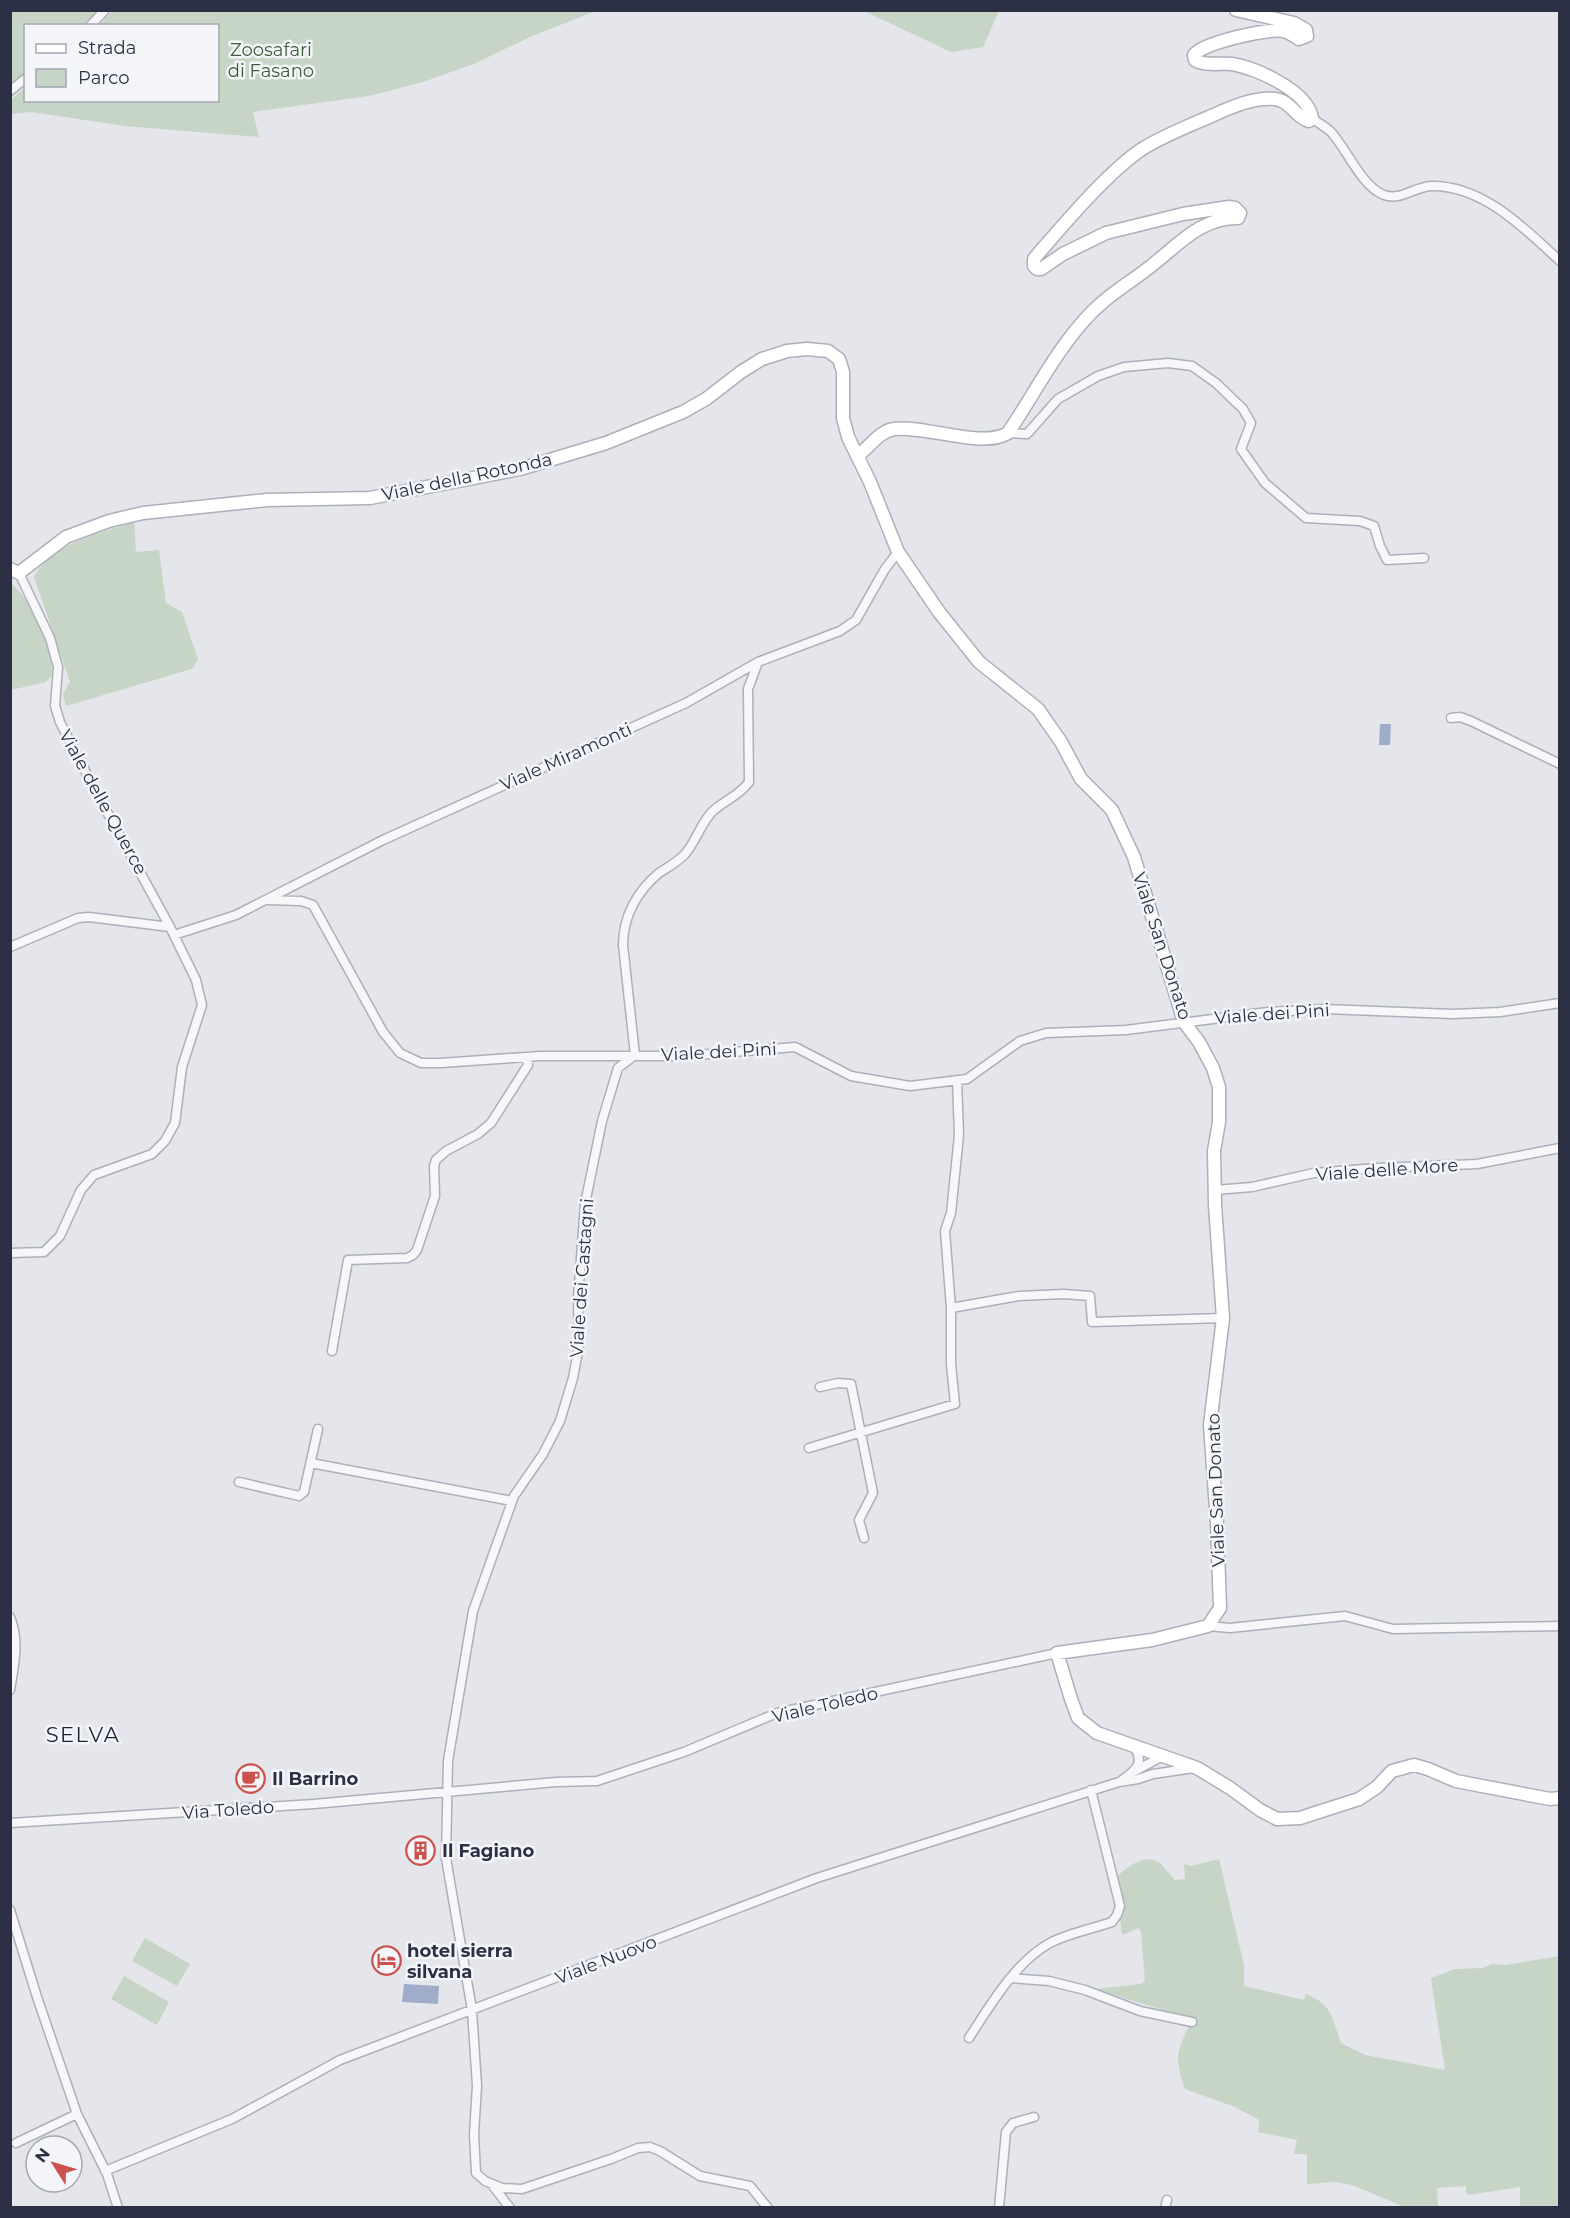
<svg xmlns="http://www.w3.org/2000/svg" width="1570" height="2218" font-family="Montserrat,sans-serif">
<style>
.green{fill:#c6d5c5}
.water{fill:#a0adca}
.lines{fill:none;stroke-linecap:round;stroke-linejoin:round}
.street-casing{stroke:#adafba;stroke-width:11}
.secondary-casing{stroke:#adafba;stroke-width:15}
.street{stroke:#f7f7fa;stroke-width:8}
.secondary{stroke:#fff;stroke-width:12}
.labels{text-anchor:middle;stroke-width:5;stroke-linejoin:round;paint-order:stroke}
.park-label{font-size:18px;fill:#3a5f39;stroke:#f4f5f9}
.street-label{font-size:18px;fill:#2c3044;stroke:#f4f5f9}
.poi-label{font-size:18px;font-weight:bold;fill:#2c3044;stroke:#f4f5f9;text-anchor:start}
.quarter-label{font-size:21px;letter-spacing:1.5px;fill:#1e2135;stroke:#f4f5f9}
</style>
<rect width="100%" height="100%" fill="#e4e6ec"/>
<path class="green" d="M11,11H101L87,25L26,26L25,76L11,89Z
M113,11V10L596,11L532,36L476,63L423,82L369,96L253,112L259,137L125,126L31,112L11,114V100L25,87L26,100H218V26L99,25Z
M864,11H999L983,47L951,52Z
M134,522L136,552L159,550L166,603L182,612L198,659L192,669L66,706L63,694L70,682L34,577C53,542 99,534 134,522Z
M10,582C33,602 53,645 52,675L46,682L11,690Z
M1219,1859L1244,1965V1986L1304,2000L1306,1994C1333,2005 1332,2018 1341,2043L1365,2055L1445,2070L1431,1978L1455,1969L1483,1968L1492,1964L1506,1965L1559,1956V2207H1520V2187L1469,2195L1466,2193V2186L1437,2188L1438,2207L1407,2208L1352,2185L1335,2182L1307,2184V2154H1294L1297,2140L1258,2132L1259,2120L1235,2107L1185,2089C1173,2055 1178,2050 1192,2019L1095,1989L1140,1984L1145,1981L1141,1932L1139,1928L1122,1935L1115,1878C1126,1869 1143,1853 1158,1862C1164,1866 1169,1874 1175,1880L1185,1879L1184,1864L1191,1866Z
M145,1938L190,1964L177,1986L132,1961Z
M124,1976L169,2002L157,2025L111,1999Z"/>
<path class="water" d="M1380,724H1391L1390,745H1379Z
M404,1984L439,1986L438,2004L402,2002Z"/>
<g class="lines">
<defs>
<path id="street" d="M90,26L105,10
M10,91L26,78
M1312,118C1318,123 1326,127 1331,132C1347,149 1361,186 1384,195C1401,201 1414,187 1431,186C1483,185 1525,229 1560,261
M1008,433L1027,434L1058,399L1098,376L1124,367L1168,363L1192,366L1216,383L1243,409L1251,423L1241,449L1265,483L1306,518L1360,521L1374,526L1380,546L1387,560L1424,558
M1451,718L1460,717L1471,721L1560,764
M267,900L301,901L313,905L383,1032L400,1053L421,1063H441L540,1056H685L795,1047L851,1076L910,1086L967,1079L1020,1041L1046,1033L1126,1030L1268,1012L1325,1009L1453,1014L1500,1012L1560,1003
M174,935L236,915L383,840L686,703L758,662L840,631L856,620L885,569L898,552
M10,947L78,918L89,917L170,927
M635,1055L618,1068L602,1121L585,1204L578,1298L579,1346L573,1378L560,1421L543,1454L514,1496L473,1611L448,1761L446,1858L472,2010L477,2086L474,2134L476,2173L485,2181L502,2188L522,2189L611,2159L638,2148L650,2147L660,2151L700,2176L750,2186L768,2208
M635,1055L623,945C623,917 637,891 659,873C668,867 678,862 685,854C696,842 701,822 713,811C725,800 739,796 749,782L748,689L758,662
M1215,1190L1252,1187L1314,1173L1377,1168L1477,1164L1560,1148
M10,1253L44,1252L60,1236L81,1190L94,1175L152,1154L165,1141L175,1123L182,1067L202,1005L196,980L170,927L95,790L60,722L55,706L58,667L50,638L19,573
M951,1308L1019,1296L1064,1294L1090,1296L1092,1322L1223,1318
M332,1351L348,1260L407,1258L413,1255L417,1250L435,1196L434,1166L436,1160L446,1151L478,1134L491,1123L528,1065L527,1057
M820,1387L838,1383L851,1384L873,1493L859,1520L864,1538
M809,1448L955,1404L951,1364V1308L945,1231L951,1213L959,1135L957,1080
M311,1463L512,1501
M239,1482L299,1496L304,1492L318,1429
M10,1617C20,1641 14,1665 10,1690
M1208,1626L1230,1628L1345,1616L1393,1629L1560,1626
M1135,1771L1163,1756
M1122,1780C1136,1770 1145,1763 1134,1747
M10,1823L314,1804L556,1782L597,1781L684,1752L777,1713L1057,1653
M10,1910L37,1997L77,2114
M1011,1978L1049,1981L1085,1990L1140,2011L1192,2022
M969,2038C989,2007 1016,1961 1050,1943C1069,1933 1092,1929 1112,1922L1117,1915L1120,1906L1091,1790
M16,2143L77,2114L107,2174L118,2208
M105,2171L232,2119L340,2060L817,1878L1119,1782L1138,1779L1153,1774L1194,1768
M493,2186L510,2208
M999,2208L1006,2132L1013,2123L1034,2117
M1165,2208L1167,2200"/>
<path id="secondary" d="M857,456C869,448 879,431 894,429C926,425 982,449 1008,433C1035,393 1057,348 1091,313C1111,292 1135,280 1156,262C1182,241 1202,218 1238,218L1240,213L1235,208L1229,207L1183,214L1106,233L1063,254L1041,269H1037L1034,266V259L1038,254C1066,222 1107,173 1142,149C1163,136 1186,127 1209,117C1229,108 1252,97 1275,99C1291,101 1295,117 1309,121L1312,118C1308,91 1256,68 1232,64C1221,63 1203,66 1195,60L1194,55C1202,43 1268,28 1283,31C1289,32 1294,36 1299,39L1307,36L1306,30L1294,23L1236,10
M10,569L19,573L66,537L109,521L143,513L267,500L370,498L520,469L606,443L683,412L706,399L741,372L762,359L787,351L807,349L828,351L839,359L843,372V418L848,437L870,482L898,552L939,612L979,662L1038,709L1061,742L1081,779L1112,810L1134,857L1184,1022L1199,1042L1213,1068L1219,1087V1122L1214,1151L1215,1205L1223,1318L1210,1425L1217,1523L1220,1608L1208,1626L1152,1640L1057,1653L1071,1699L1078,1718L1097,1733L1197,1768L1230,1788L1260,1810L1277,1819L1300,1818L1359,1799L1377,1787L1392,1771L1414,1765L1428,1769L1456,1781L1550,1799L1560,1798"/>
</defs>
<use href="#street" class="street-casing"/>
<use href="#secondary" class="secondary-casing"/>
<use href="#street" class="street"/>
<use href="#secondary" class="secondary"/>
</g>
<defs>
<symbol id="cafe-ring" viewBox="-11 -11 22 22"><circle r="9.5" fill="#f4f5f9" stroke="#cc524e" stroke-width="1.5"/><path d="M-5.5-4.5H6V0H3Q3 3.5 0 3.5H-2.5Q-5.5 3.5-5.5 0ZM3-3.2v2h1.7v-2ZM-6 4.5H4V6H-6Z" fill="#cc524e"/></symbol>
<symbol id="building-ring" viewBox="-11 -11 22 22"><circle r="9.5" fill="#f4f5f9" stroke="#cc524e" stroke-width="1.5"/><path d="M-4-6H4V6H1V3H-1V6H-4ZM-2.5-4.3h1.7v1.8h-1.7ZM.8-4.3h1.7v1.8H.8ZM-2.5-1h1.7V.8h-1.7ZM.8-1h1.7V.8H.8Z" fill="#cc524e"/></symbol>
<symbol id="hotel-ring" viewBox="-11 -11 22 22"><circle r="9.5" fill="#f4f5f9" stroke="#cc524e" stroke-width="1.5"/><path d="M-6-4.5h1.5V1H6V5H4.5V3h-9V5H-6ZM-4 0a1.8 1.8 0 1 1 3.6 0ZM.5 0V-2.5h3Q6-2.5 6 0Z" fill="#cc524e"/></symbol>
</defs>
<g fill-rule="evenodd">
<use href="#cafe-ring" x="234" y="1762" width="33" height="33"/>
<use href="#building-ring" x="404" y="1834" width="33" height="33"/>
<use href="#hotel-ring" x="370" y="1944" width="33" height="33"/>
</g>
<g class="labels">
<g class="park-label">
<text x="271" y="56">Zoosafari<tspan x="271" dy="21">di Fasano</tspan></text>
</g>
<g class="street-label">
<text transform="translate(467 477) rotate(-12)" y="6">Viale della Rotonda</text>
<text transform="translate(566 757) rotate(-24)" y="6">Viale Miramonti</text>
<text transform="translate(103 802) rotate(61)" y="6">Viale delle Querce</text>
<text transform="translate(1162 946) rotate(72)" y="6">Viale San Donato</text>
<text transform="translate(1272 1014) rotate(-4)" y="6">Viale dei Pini</text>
<text transform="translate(719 1052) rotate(-3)" y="6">Viale dei Pini</text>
<text transform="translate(1387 1170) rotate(-4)" y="6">Viale delle More</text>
<text transform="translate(582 1278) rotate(-86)" y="6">Viale dei Castagni</text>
<text transform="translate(1216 1490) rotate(-92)" y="6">Viale San Donato</text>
<text transform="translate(825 1705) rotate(-13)" y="6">Viale Toledo</text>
<text transform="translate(228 1810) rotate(-4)" y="6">Via Toledo</text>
<text transform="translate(606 1960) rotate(-21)" y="6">Viale Nuovo</text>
</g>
<g class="poi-label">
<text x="272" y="1785">Il Barrino</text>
<text x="442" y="1857">Il Fagiano</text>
<text x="407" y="1957">hotel sierra<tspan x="407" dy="21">silvana</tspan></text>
</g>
<g class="quarter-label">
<text x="83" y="1742">SELVA</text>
</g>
</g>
<rect width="1570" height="2218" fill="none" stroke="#2c3044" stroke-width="24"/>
<rect x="24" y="24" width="195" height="78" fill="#f4f5f9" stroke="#a4a6b1" stroke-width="1.5"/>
<rect x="36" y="44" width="30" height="9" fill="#ffffff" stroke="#a4a6b1" stroke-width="1.5"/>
<text x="78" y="54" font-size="18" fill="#2c3044">Strada</text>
<rect x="36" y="69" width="30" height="18" fill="#c6d5c5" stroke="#a4a6b1" stroke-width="1.5"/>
<text x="78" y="84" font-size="18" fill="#2c3044">Parco</text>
<g transform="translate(54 2164) rotate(307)"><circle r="28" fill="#f4f5f9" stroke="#a4a6b1" stroke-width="1.5"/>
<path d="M0-4.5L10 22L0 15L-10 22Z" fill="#cc524e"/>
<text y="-9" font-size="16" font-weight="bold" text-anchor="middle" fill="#2c3044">N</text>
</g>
</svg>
